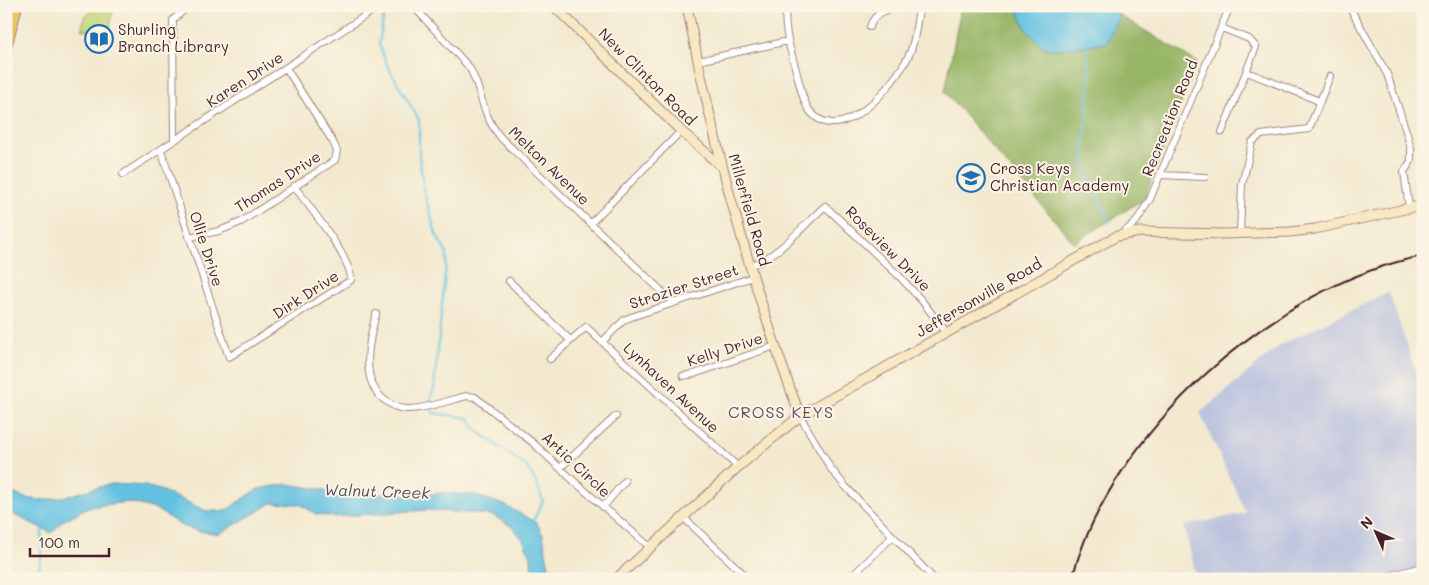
<svg xmlns="http://www.w3.org/2000/svg" width="1429" height="585" font-family="Mali,sans-serif">
<style>
.industrial{fill:#bcc3de}
.green{fill:#c1d578;stroke:#867a52}
.forest{fill:#98b668;stroke:#716a4a}
.water{fill:#64c2e2;stroke:#577086}
.lines{fill:none;stroke-linecap:round;stroke-linejoin:round}
.stream{stroke:#64c2e2;stroke-width:2}
.street-casing{stroke:#9e847d;stroke-width:8}
.secondary-casing{stroke:#9e847d;stroke-width:11}
.primary-casing{stroke:#9e847d;stroke-width:12}
.street{stroke:#fff;stroke-width:6}
.secondary{stroke:#f8e8c3;stroke-width:9}
.primary{stroke:#edc569;stroke-width:10}
.rail{stroke:#4a1f2b;stroke-width:2}
.labels{text-anchor:middle;stroke-width:4;stroke-linejoin:round;paint-order:stroke}
.poi-label{font-size:15px;fill:#4a1f2b;stroke:#fcf5e5;text-anchor:start}
.street-label{font-size:15px;fill:#4a1f2b;stroke:#fcf5e5}
.neighbourhood-label{font-size:16px;letter-spacing:1px;fill:#6c4c69;stroke:#fcf5e5}
.water-label{font-size:16px;font-style:italic;fill:#525062;stroke:#fcf5e5}
</style>
<rect width="100%" height="100%" fill="#fcf5e5"/>
<filter id="ink" filterUnits="userSpaceOnUse"><feTurbulence type="fractalNoise" baseFrequency=".02" numOctaves="2"/><feDisplacementMap in="SourceGraphic" scale="10" xChannelSelector="R" yChannelSelector="G"/><feConvolveMatrix kernelMatrix="1 2 1 2 8 2 1 2 1" color-interpolation-filters="sRGB"/></filter>
<filter id="wash" filterUnits="userSpaceOnUse"><feTurbulence type="fractalNoise" baseFrequency=".0096" numOctaves="4" result="noise"/><feDisplacementMap in="SourceGraphic" scale="20" xChannelSelector="R" yChannelSelector="G"/><feGaussianBlur stdDeviation="1.12" result="paint"/><feColorMatrix in="noise" values="0 0 0 0 0 0 0 0 0 0 0 0 0 0 0 0 0 1.4 0 .05"/><feComposite in="paint" operator="in"/></filter>
<g filter="url(#wash)">
<rect width="100%" height="100%" fill="#f2e9cf"/>
<path class="industrial" d="M1389,292L1423,394V579H1197L1184,526L1246,513L1200,413L1280,345Z"/>
<path class="green" d="M99,6H113L110,28L82,30L84,17Z"/>
<path class="forest" d="M961,6H1022L1019,14L1045,48L1061,49L1107,43L1119,15L1197,62L1144,199L1074,243L945,92Z"/>
<path class="water" d="M1022,6H1114L1119,15L1107,43L1061,49L1045,48L1027,31L1019,14Z
M113,484L145,486L160,490L207,511H225L258,489L287,484L351,494L423,495L443,493L474,495L504,505L536,522L543,535L551,579H532L531,556L522,538L511,526L492,515L425,510L334,517L316,514L300,504L272,503L219,534L198,531L182,526L156,509L128,502L88,507L61,522L52,533L6,511V489C40,513 77,490 113,484Z"/>
<g class="lines">
<path class="stream" d="M385,8L379,44L387,65L419,120V155L424,192L436,234L447,254L434,388L430,401
M1087,46L1090,80L1083,161L1087,175L1110,222
M432,410L433,413L469,418L476,430L527,467L536,482L543,501L533,521
M37,579L41,558L42,527"/>
</g>
</g>
<g filter="url(#ink)">
<g class="lines">
<defs>
<path id="street" d="M413,6L469,67C484,93 479,112 502,139L674,303
M786,6C783,30 791,51 797,74C800,85 802,100 809,110C841,152 896,82 909,55C916,41 916,21 920,6
M1349,6L1387,74L1406,131L1411,149V161L1404,172L1409,207
M870,27C874,12 888,9 902,6
M698,61L788,41
M1247,72L1319,101
M1222,132L1256,47L1249,39L1222,28
M174,140L173,20L188,6
M161,150L229,357L351,280C352,259 308,205 294,186
M123,174L380,6
M1160,175L1205,177
M591,223L681,131
M1123,233L1136,222L1150,199L1230,6
M1240,233L1242,185L1252,142L1261,135L1309,129L1330,76
M189,237L219,231L241,222L335,160L337,151L333,142L286,68
M750,265C776,259 805,224 825,206L900,277L922,301L946,332
M509,281L570,340
M376,314C369,340 360,378 382,398C390,405 399,410 410,409C429,408 449,400 467,396L475,397L532,442L576,483L650,547
M602,342L624,320L631,317L753,277
M550,359L586,327L738,467
M683,376L694,374L775,346
M800,416L831,469L845,486L934,579
M560,468L616,416
M603,507L625,481
M683,517L749,579
M849,579L892,537
M1377,579L1423,567"/>
<path id="secondary" d="M554,6L681,131L721,166
M687,6C713,146 751,283 800,416
M616,579L738,467L800,416L1117,236L1140,232L1223,234L1290,232L1315,229L1423,205"/>
<path id="primary" d="M6,47L17,6"/>
</defs>
<use href="#street" class="street-casing"/>
<use href="#secondary" class="secondary-casing"/>
<use href="#primary" class="primary-casing"/>
<use href="#street" class="street"/>
<use href="#secondary" class="secondary"/>
<use href="#primary" class="primary"/>
<path class="rail" d="M1072,579C1109,434 1277,283 1423,256"/>
</g>
</g>
<defs>
<symbol id="library-ring" viewBox="-11 -11 22 22"><circle r="9.5" fill="#fcf5e5" stroke="#1f6fb2" stroke-width="1.5"/><path d="M-6-4Q-3-5.5-.7-3.5V5Q-3 3-6 4ZM6-4Q3-5.5 .7-3.5V5Q3 3 6 4Z" fill="#1f6fb2"/></symbol>
<symbol id="school-ring" viewBox="-11 -11 22 22"><circle r="9.5" fill="#fcf5e5" stroke="#1f6fb2" stroke-width="1.5"/><path d="M0-5L7-2L0 1L-7-2ZM-4 1L0 2.5L4 1V4Q0 6-4 4Z" fill="#1f6fb2"/></symbol>
</defs>
<g fill-rule="evenodd">
<use href="#library-ring" x="83" y="23" width="32" height="32"/>
<use href="#school-ring" x="955" y="162" width="32" height="32"/>
</g>
<g class="labels">
<g class="poi-label">
<text x="118" y="35">Shurling<tspan x="118" dy="17">Branch Library</tspan></text>
<text x="990" y="174">Cross Keys<tspan x="990" dy="17">Christian Academy</tspan></text>
</g>
<g class="street-label">
<text transform="translate(647 77) rotate(45)" y="5">New Clinton Road</text>
<text transform="translate(245 80) rotate(-33)" y="5">Karen Drive</text>
<text transform="translate(1170 118) rotate(-68)" y="5">Recreation Road</text>
<text transform="translate(549 166) rotate(44)" y="5">Melton Avenue</text>
<text transform="translate(278 182) rotate(-33)" y="5">Thomas Drive</text>
<text transform="translate(749 210) rotate(74)" y="5">Millerfield Road</text>
<text transform="translate(206 249) rotate(72)" y="5">Ollie Drive</text>
<text transform="translate(888 249) rotate(45)" y="5">Roseview Drive</text>
<text transform="translate(684 287) rotate(-18)" y="5">Strozier Street</text>
<text transform="translate(306 295) rotate(-33)" y="5">Dirk Drive</text>
<text transform="translate(979 298) rotate(-30)" y="5">Jeffersonville Road</text>
<text transform="translate(725 350) rotate(-18)" y="5">Kelly Drive</text>
<text transform="translate(671 388) rotate(43)" y="5">Lynhaven Avenue</text>
<text transform="translate(576 465) rotate(43)" y="5">Artic Circle</text>
</g>
<g class="neighbourhood-label">
<text x="781" y="418">CROSS KEYS</text>
</g>
<g class="water-label">
<text transform="translate(377 491) rotate(2)" y="6">Walnut Creek</text>
</g>
</g>
<rect width="1429" height="585" fill="none" stroke="#fcf5e5" stroke-width="25"/>
<g transform="translate(1376 532) rotate(315)" stroke="#fcf5e5" stroke-width="4" paint-order="stroke">
<path d="M0-4L9 19L0 12L-9 19Z" fill="#4a1f2b"/>
<text y="-8" font-size="14" font-weight="bold" text-anchor="middle" fill="#4a1f2b">N</text>
</g>
<path d="M30 548v8h79v-8" fill="none" stroke="#4a1f2b" stroke-width="2.5"/>
<text x="38" y="548" font-size="15" fill="#4a1f2b" stroke="#fcf5e5" stroke-width="4" paint-order="stroke">100 m</text>
</svg>
